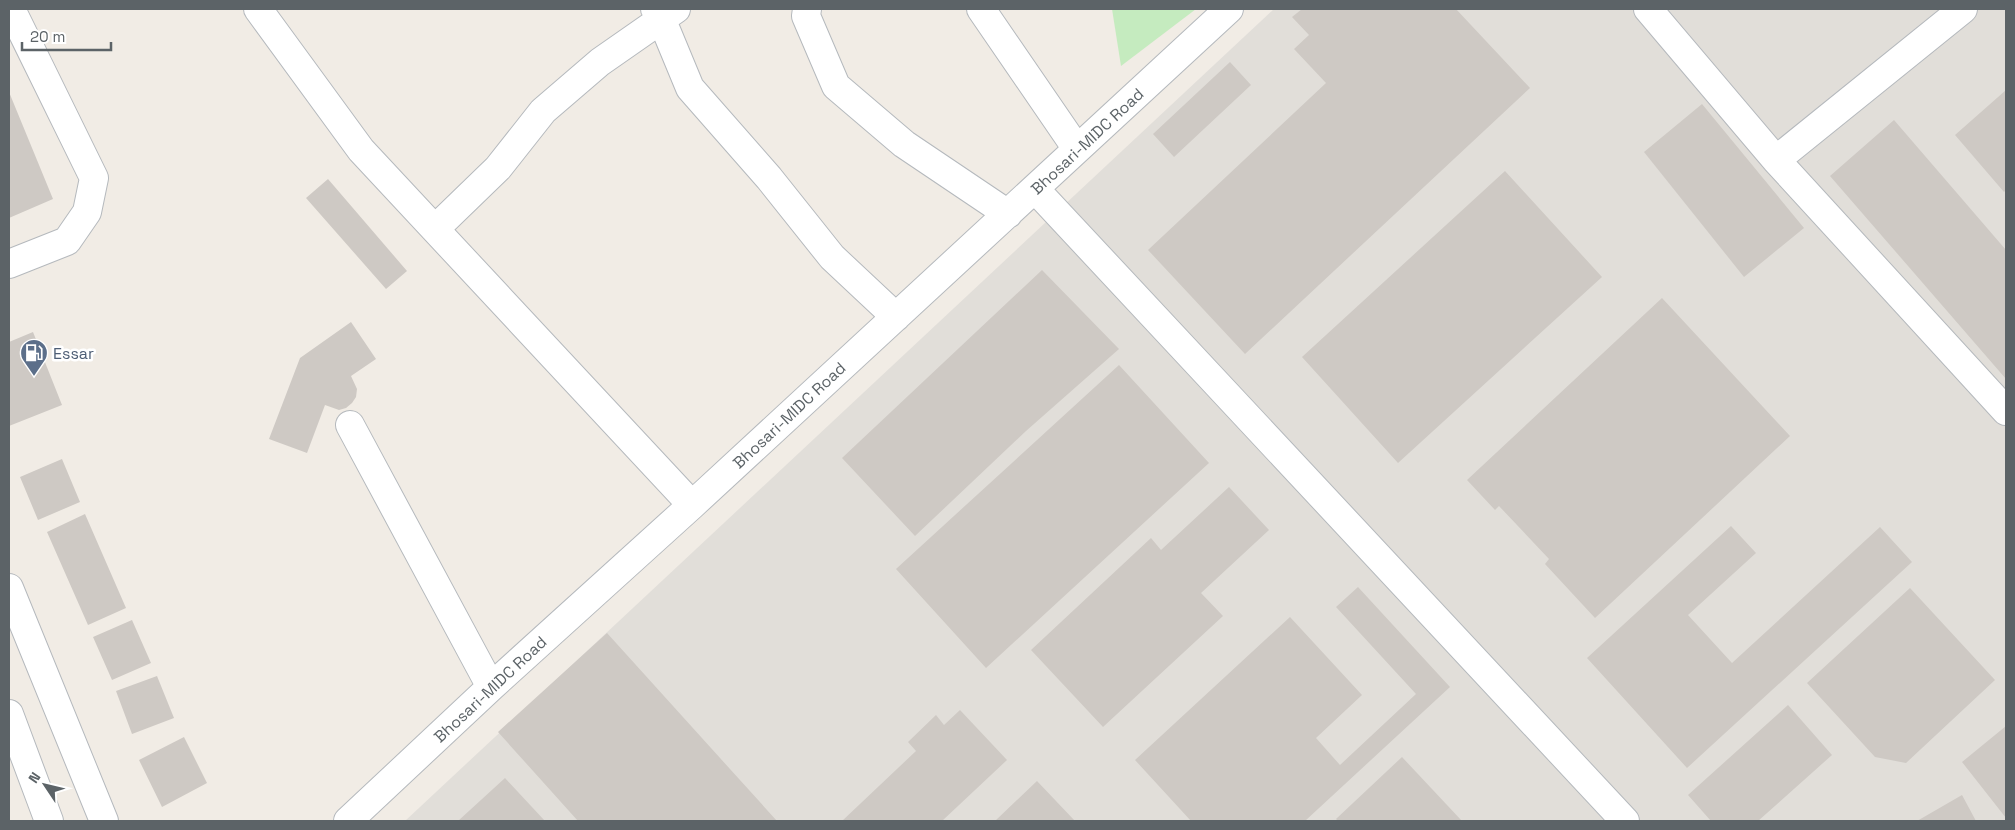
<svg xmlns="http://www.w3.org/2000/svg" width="2015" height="830" font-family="'Space Grotesk',sans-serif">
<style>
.industrial{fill:#e1ded9}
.green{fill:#c5ebbf}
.building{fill:#cec9c4}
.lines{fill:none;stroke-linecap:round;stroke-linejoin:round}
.minor-casing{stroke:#b5b9bd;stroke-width:30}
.minor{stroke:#fff;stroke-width:28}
.labels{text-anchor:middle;stroke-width:5;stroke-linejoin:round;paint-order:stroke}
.street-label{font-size:16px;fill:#5c6367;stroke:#fff}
.service-label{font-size:16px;fill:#4e5e75;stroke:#fff;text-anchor:start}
</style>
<rect width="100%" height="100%" fill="#f1ece5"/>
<path class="industrial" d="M1274,9H2006V821H405Z"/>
<path class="green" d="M1112,9H1196L1121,66Z"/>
<path class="building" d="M1302,9H1456L1530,88L1245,354L1148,250L1326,83L1294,49L1309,35L1292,17Z
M1230,62L1251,85L1174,157L1153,134Z
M2006,90V190L2004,192L1955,135Z
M9,92L53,199L9,218Z
M1702,104L1804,228L1744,277L1644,152Z
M1894,120L2006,250V379L1830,176Z
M1505,171L1602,277L1398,463L1302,357Z
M328,179L407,271L386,289L306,198Z
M1042,270L1119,349L1026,431L915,536L842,458Z
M1662,298L1790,436L1595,618L1545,564L1549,559L1499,506L1495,510L1467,480Z
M351,322L376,359L351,376L357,389L356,397L352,403L346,408L339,410L325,405L307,453L269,439L300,358Z
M33,332L62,405L9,426V342Z
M1119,365L1209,463L986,668L896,569Z
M62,459L80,502L38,520L20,477Z
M1229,487L1269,530L1201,593L1223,616L1103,727L1031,650L1151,538L1161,550Z
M85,514L126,608L88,625L47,532Z
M1731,526L1756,553L1688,615L1732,663L1880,527L1912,562L1687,768L1587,658Z
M1358,587L1450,687L1305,821H1191L1135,760L1290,617L1362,695L1316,738L1340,765L1416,694L1336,607Z
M1910,588L1995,680L1906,763L1875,757L1807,683Z
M132,620L151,663L112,680L93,637Z
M607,633L777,821H578L498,732Z
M157,676L174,718L132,734L116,691Z
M1788,705L1832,755L1758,821H1711L1688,795Z
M960,710L1007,760L942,821H842L916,751L908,742L936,715L944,725Z
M2006,726V818L1962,762Z
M184,737L207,783L162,807L139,760Z
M1402,757L1462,821H1338L1336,819Z
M505,778L545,821H458Z
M1037,781L1075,821H995Z
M1962,795L1976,821H1917Z"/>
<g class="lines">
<defs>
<path id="minor" d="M258,9L361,150L692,505
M655,9L661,18L690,88L769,178L832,257L896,317
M807,9L806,16L836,86L904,144L1008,214
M981,9L1077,149
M1648,9L1776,160L2006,411
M1776,160L1963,9
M1035,189L1625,821
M435,229L498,168L543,111L600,62L676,9
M9,264L67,241L87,212L94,178L11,9
M350,425L491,687
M9,588L104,821
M9,714L49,821
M348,821L491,687L692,505L1229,9"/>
</defs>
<use href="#minor" class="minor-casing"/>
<use href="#minor" class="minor"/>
</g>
<defs>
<symbol id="fuel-pin" viewBox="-11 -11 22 30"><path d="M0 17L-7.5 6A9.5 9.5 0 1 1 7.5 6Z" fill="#5c6f8a" stroke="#fff"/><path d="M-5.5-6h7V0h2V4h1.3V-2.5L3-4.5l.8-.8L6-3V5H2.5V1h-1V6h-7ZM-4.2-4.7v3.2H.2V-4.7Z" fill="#fff"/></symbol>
</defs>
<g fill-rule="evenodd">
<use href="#fuel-pin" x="18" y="337" width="32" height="43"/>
</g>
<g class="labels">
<g class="street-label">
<text transform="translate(1087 141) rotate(-43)" y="6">Bhosari-MIDC Road</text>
<text transform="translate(789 415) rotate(-43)" y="6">Bhosari-MIDC Road</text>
<text transform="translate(490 689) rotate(-43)" y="6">Bhosari-MIDC Road</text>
</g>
<g class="service-label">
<text x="53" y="359">Essar</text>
</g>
</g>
<rect width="2015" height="830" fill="none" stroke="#5c6367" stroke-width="20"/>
<g transform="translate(45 785) rotate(305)" stroke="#ffffff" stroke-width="4" paint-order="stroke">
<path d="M0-4L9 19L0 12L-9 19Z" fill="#5c6367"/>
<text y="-8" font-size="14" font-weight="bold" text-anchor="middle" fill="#5c6367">N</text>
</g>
<path d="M22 42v8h89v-8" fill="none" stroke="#5c6367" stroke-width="2.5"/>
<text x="30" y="42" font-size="15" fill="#5c6367" stroke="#ffffff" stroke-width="4" paint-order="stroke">20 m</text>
</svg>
